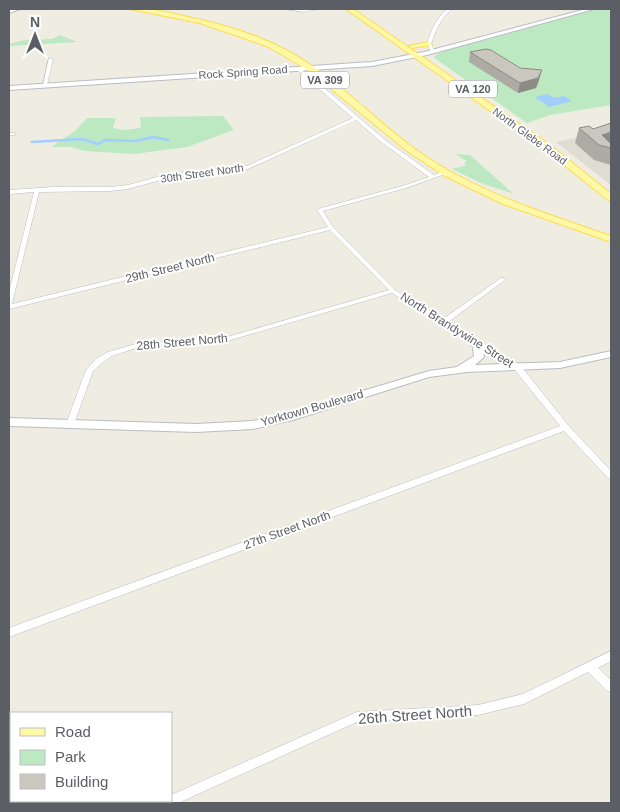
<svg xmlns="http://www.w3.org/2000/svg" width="620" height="812" font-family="Arial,sans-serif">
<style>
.education{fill:#dfddd1}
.green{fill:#bce9c1}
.water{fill:#a2ceff}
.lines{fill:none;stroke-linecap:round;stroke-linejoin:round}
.stream{stroke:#a2ceff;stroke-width:2.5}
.minor-casing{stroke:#babcc2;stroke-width:1}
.tertiary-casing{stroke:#babcc2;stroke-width:2}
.primary-casing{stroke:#fddc4d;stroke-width:2}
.minor{fill:#fff;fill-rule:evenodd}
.tertiary{fill:#fff;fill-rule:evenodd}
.primary{fill:#fff9a7;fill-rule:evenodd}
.wall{fill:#aeaba4}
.shaded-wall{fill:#8d8b86}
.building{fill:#cac7bf;stroke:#8d8b86}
.labels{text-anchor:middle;stroke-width:4;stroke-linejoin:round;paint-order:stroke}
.far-street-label{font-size:11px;fill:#5b5e64;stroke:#fff}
.shield{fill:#fff;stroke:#8c8e92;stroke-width:1}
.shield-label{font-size:11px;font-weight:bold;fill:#5b5e64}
.street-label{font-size:12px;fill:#5b5e64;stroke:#fff}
.near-street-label{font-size:15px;fill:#5b5e64;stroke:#fff}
</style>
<rect width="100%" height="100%" fill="#efede2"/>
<path class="education" d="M611,130V185L556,142L609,131Z"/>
<path class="green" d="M598,9H611V105L550,115L527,123L433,57L448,48Z
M60,35L77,42L9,46V44L26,40L52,39Z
M223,116L234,130L187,147L134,154L85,151L71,147H51L76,130L87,118H116L113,128L124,130L141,128L140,117Z
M455,154L470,155L514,194L481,183L452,169L467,165L464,163L467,161Z"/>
<path class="water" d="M548,94L554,98L564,96L572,101L549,107L535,97Z"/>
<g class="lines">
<path class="stream" d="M32,142L82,139L98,144L105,140L136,141L153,137L168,140"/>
<defs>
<path id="minor" d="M284,9H318L304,12Z
M448,9H452C440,19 436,30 431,44L435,52L432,53L427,44C431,31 436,17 448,9Z
M49,58L53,59L47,85L45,86L43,85Z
M296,67H300L385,140L434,175L445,171L448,173L406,188L323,211L333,227L395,290L443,319L501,278H505V280L448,322L520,365L568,425L611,471V479L608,478L564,431L9,637V628L560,426L514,369L392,293L227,341L139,347L112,356L102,363L93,371L74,424L73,426H67L66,424L86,370L96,359L108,352L139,343L227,337L389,290L330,230L9,309V292L34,192L9,194V190L53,187H110L128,185L168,174L247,166L353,118L296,69ZM356,120L381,142L429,177L402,186L318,209L317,210L328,227L12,304L39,192L110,191L128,189L168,178L248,169Z
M9,133H14L16,134L14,135H9Z
M611,651V661L598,668L611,680V692L607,691L588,672L524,704L478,715L357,722L178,803H160L161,801H171V795L357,712L478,705L523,694Z"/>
<path id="tertiary" d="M13,9H20L9,13V10Z
M586,9H594L427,55L372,66L9,90V86L372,62L424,52Z
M470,335C480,339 483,347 484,357L475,365L560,362L611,351V357L560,368L467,372L429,377L293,420L253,429L196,432L9,426V418L196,424L253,421L293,412L429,371L457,367L474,356L473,347L465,338Z"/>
<path id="primary" d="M130,9C152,7 175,14 197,19C238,28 281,43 315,68C356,97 391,135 434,162C489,196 550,215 611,236V242L503,204L443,175L407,151L308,70L269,47L200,23Z
M346,9H353L550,145L611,194V201L608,200L544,149Z
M429,42L432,44L431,45L412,48L409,46Z"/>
</defs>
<use href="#minor" class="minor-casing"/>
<use href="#tertiary" class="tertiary-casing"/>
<use href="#primary" class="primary-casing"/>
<use href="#minor" class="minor"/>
<use href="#tertiary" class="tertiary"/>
<use href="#primary" class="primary"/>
</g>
<path class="wall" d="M470,52L539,80L536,88L518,93L469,62Z
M611,123V165L594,160L575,143L579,128L593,129Z"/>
<path class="shaded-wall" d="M542,70L539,80L536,88L518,93L520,83Z
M611,132V145L602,135Z"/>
<path class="building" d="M486,49L491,50L520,68L542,70L538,78L520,83L470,52Z
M611,123V132L602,135L611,144V148L599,145L579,128L589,126L593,129Z"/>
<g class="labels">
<g class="far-street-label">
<text transform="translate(243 72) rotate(-4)" y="4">Rock Spring Road</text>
<text transform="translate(530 136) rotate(36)" y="4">North Glebe Road</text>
<text transform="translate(202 173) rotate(-8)" y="4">30th Street North</text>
</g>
<g class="shield">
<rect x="301" y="71.5" width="48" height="17" rx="4"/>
<rect x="449" y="80.5" width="48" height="17" rx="4"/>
</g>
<g class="shield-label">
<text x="325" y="84">VA 309</text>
<text x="473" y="93">VA 120</text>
</g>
<g class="street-label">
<text transform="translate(170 268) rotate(-14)" y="4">29th Street North</text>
<text transform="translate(457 330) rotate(32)" y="4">North Brandywine Street</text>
<text transform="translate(182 342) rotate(-5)" y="4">28th Street North</text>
<text transform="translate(312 408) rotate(-16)" y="4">Yorktown Boulevard</text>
<text transform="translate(287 530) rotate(-20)" y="4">27th Street North</text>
</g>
<g class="near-street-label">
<text transform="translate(415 715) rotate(-4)" y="5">26th Street North</text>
</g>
</g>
<rect width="620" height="812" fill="none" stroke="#5b5e64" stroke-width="20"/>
<rect x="10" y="712" width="162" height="90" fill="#ffffff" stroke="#bdbfc1"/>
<rect x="20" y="728" width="25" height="8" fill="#fff9a7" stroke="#bdbfc1"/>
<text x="55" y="737" font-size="15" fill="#5b5e64">Road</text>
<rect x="20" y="750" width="25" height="15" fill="#bce9c1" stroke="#bdbfc1"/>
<text x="55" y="762" font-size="15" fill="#5b5e64">Park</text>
<rect x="20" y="774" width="25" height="15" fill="#cac7bf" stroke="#bdbfc1"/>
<text x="55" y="787" font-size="15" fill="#5b5e64">Building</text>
<g transform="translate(35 35)" stroke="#ffffff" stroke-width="4" paint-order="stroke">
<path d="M0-4L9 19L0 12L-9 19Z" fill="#5b5e64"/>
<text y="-8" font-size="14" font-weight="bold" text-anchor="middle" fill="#5b5e64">N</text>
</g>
</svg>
